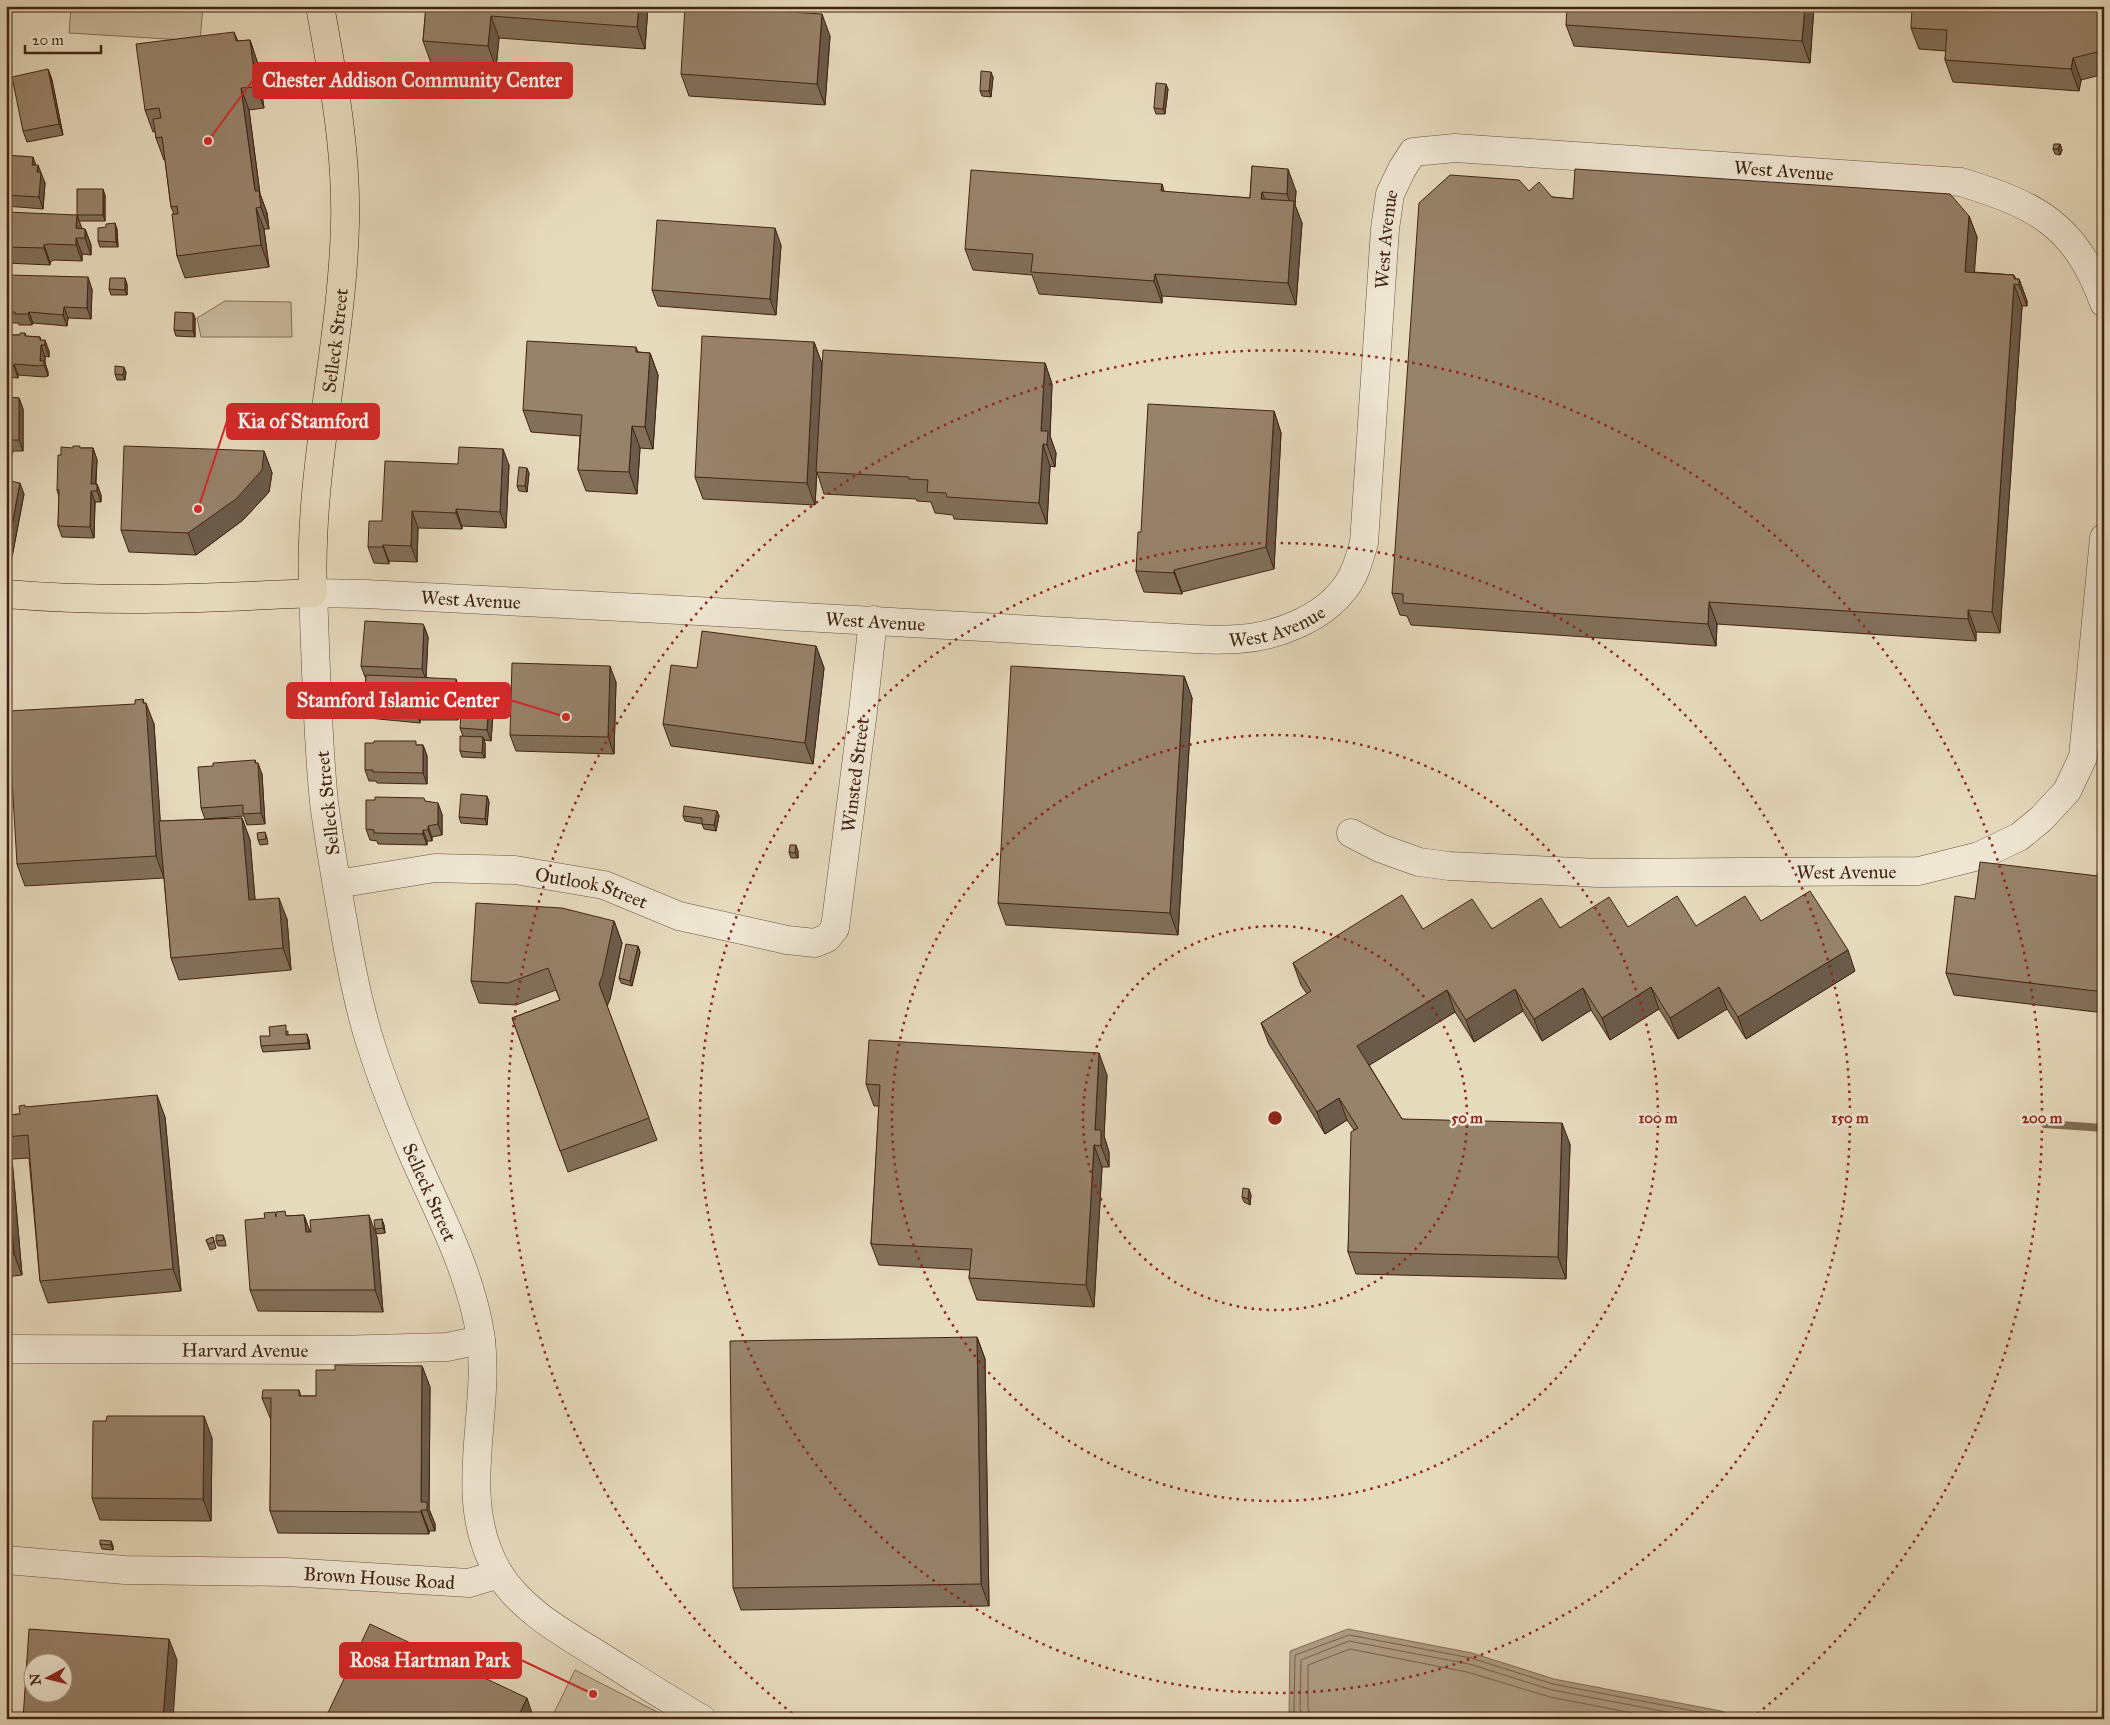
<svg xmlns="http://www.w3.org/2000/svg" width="2110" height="1725" font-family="'IM FELL Great Primer',serif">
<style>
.green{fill:#cabba0;stroke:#866f58}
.water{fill:#ae9c83;stroke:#826c55}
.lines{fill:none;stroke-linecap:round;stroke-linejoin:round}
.shore{stroke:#78604a;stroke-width:1}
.stream{stroke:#826c55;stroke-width:8}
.minor-casing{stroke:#6a513c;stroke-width:29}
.major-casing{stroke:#412311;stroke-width:29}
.minor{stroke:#efe7d4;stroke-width:28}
.major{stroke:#e6dabd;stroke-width:28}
.wall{fill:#82705b;stroke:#412311}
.shaded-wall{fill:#6a5b4a;stroke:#412311}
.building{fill:#97826a;stroke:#412311;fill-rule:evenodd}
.ring{fill:none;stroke:#8f2418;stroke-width:2.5;stroke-dasharray:2.5 5}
.labels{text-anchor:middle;stroke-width:5;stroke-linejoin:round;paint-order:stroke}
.street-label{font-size:19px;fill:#412311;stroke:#efe7d4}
.centre{fill:#8f2418;stroke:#efe7d4;stroke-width:2.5}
.ring-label{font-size:15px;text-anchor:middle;font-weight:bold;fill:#8f2418;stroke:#efe7d4;stroke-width:5;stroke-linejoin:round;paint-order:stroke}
.leader{fill:none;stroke:#d62828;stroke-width:2}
.callout-dot{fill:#d62828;stroke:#efe7d4;stroke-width:2}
.callout{fill:#d62828;stroke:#d62828;stroke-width:2}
.callout-label{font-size:20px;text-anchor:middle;font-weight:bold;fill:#fff}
</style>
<rect width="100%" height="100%" fill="#e6dabd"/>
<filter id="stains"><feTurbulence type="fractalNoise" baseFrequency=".004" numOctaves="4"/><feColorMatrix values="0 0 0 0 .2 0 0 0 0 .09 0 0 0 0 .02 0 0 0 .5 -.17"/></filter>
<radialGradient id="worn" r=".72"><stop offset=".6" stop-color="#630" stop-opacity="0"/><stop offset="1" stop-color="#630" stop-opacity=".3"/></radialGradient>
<path class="green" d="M71,6H203L200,41L69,33Z
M225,301L291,302L292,337H201L197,318Z
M575,1670L671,1719H551Z"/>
<path class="water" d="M1348,1629L1472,1653L1554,1679L1721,1711L1741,1719H1293L1289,1714L1290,1651Z"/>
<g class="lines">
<path class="shore" d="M1296,1719L1294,1711L1295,1655L1349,1635L1471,1658L1553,1684L1720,1716L1728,1719
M1303,1719L1300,1709L1301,1660L1349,1641L1469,1664L1552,1690L1703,1719
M1310,1719L1308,1707V1665L1350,1649L1467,1672L1550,1697L1663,1719"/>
<path class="stream" d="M2045,1124L2104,1128"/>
<defs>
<g id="minor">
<path id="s1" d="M1351,833L1380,848L1419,862L1449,866L1598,873L1919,871L1979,856L2019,837L2041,819L2067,791L2083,757L2104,538"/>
<path id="s2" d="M337,884L435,868L515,870L604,885L679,916L787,940L815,943L827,938L835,928L863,711L873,620"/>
<path id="s3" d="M6,1349L336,1350L447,1347L481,1340"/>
<path id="s4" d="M6,1560L125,1570L286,1572L469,1583L499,1574"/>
<path id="s5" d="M702,1719C669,1700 637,1679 605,1659C567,1635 522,1612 498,1572C452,1493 496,1406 478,1322C466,1264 438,1211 414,1157C398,1120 383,1083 371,1045C358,1005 350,962 343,921C336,881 329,842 324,802C317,733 316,662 313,593L366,594L661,609L1195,639C1209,640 1224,640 1238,639C1275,637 1322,619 1344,589C1355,576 1359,559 1364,543L1385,229L1390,194L1402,169L1413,152L1455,148L1961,182C2036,205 2075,224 2104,303"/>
</g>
<g id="major">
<path id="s6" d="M6,594C111,603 209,598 313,593C308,469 342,347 345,224C347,150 333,78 320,6"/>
</g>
</defs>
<use href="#minor" class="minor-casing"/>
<use href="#major" class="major-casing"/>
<use href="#minor" class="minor"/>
<use href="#major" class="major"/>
</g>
<path class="wall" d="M426,6H648L645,49L499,38L496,68L431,63L423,41Z
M1814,6L1810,63L1574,46L1566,25Z
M2104,6V74L2081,80L2079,91L1953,82L1945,60L1946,51L1919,49L1911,28Z
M784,11L830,36L825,105L689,96L681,74Z
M234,32L238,41L250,40L257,61L264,108L249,110L260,194L267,213L269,229H264L269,267L185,278L177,256L174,214L171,207L165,160H164L156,138L155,131L153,132L145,110Z
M48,69L52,80L63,135L27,142L23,131Z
M993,77L991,97L982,96L980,91Z
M1168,89L1165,114H1156L1154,108Z
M2060,144L2062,150L2060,155L2055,154L2053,149Z
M6,155L36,165L45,183L43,209L6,206Z
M1252,166L1296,191L1295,205L1302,223L1296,305L1162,296V303L1039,294L1032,275L973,270L965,249L1164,192L1250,198Z
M1529,191L1552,197L1573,199L1969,216L1977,237L1974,272L2014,275L2016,279H2019L2027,301V306H2022L2000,633L1976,632V641L1717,624L1716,646L1411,625L1407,616L1400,615L1392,593Z
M105,195V221H79L77,215Z
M6,212L82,229H85L91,245V255L82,254V261L54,260L50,262V265L6,263Z
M106,227L117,229L118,247H100L98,241Z
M781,245L776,315L658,306L652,290Z
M127,284V295H111L109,289Z
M92,289L91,319L68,318L67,326L33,323L32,325H19L18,323H10L6,312Z
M193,313L195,318V337L176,336L174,330Z
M25,333L26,336L40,337L41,340L49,351V357L45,356V363L48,372V376L44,377L18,375V378L6,377V335H20Z
M814,342L822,364L819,429L1045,363L1052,384L1050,436L1056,453L1055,467L1050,466L1047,524L954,519L953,515L935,513L931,502L917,501L916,499L824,494L817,472L815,505L703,499L695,477Z
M636,347L638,352L650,353L658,375L653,449L640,448L637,494L586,491L578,470L580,436L531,432L523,410Z
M126,372L125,380H117L115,374Z
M6,397L19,398L23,409V451H13L12,455H7L6,453Z
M1274,411L1281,433L1274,569L1182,592V594L1144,592L1136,571L1141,532Z
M81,448H93L97,460L96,484H97L101,495V502H95L94,538L62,537L58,526L59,497L57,490Z
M264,451L272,473L269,492L243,520L196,555L129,552L121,530Z
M458,464L509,465L506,528L462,526V529L418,528L417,562L389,561V564L374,563L368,547L382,521Z
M529,473L527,492L519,491L517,486Z
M6,480L24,494L12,557L6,556Z
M424,626L428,637L426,677L460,690L458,720H420V723L368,718L364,707L366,677H365L361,666Z
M816,646L824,668L813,764L671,746L663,724Z
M1184,676L1192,698L1178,935L1006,925L998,903Z
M616,682L614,754L516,751L510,735Z
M489,702L493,714L491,741L484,740L485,743V758L462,757L460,751L463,736L460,728Z
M144,703L154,724L160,821L242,818L250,840L255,900L287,919L291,970L179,980L171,958L164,878L25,886L17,864L135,704Z
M417,745H423L427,756V784L377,783L376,781H369L365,770Z
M256,763L262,774L265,824L247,825L244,816L205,819L201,808Z
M487,796L489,802L487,825L461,823L459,817Z
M425,801L442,814V835L432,837V841H427V845L378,844L377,841L370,840L366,829Z
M717,811L719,816L716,831L704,829L702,824L685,821L683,816Z
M2104,828V1013L1954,995L1946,973L1975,899L2098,876Z
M265,832L267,838L268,844L260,845L258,840Z
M798,851V858H791L789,852Z
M614,921L622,943L610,999L607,1006L657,1140L568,1172L512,1018L560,1000L556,990L516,1005L479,1003L471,981Z
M1761,921L1855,971L1746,1039L1727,1009L1678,1039L1659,1009L1610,1040L1591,1010L1542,1041L1523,1011L1474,1042L1455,1012L1369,1065L1402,1119L1570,1144L1566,1279L1356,1274L1348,1252L1354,1130L1347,1120L1325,1134L1269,1044L1261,1023L1307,994L1301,985L1293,963L1423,929L1696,926Z
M638,946L640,952L632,986L621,983L619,978Z
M288,1031V1035L309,1040L310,1049L263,1052L261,1046L270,1036Z
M1107,1075L1104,1136L1109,1152V1167H1102L1094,1307L977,1300L969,1278L970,1270L879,1265L871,1244L879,1106H874L866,1084Z
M6,1095L8,1115L20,1114L26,1107L165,1117L181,1291L48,1303L40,1281L29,1158L12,1159L22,1275L6,1277Z
M1251,1195L1250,1205L1244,1202L1242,1197Z
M304,1215L310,1232L377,1237L383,1312L258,1311L250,1290L265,1218L276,1216H287Z
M384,1225L385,1233L377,1234L375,1229Z
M223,1235L225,1240L226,1246H218L216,1241Z
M213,1237L216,1248L210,1250L206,1240Z
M977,1337L985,1359L989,1606L741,1610L733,1588Z
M422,1366L430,1387L429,1509L435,1524V1531H429V1534L278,1533L270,1511L271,1420L262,1398L299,1390L301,1396H316L335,1370Z
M212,1438L211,1521L100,1520L92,1498Z
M111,1541L113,1546V1550L102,1549L100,1544Z"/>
<path class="shaded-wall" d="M639,6H648L645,49L637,27Z
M775,6H785L783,32L775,11Z
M1805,6H1814L1810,63L1802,41Z
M822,14L830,36L825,105L817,84Z
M491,16L499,38L496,68L488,46Z
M250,40L257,61L264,108L256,87Z
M2073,58L2081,80L2079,91L2071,69Z
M48,69L52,80L63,135L59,124Z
M991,72L993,77L991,97L989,91Z
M1166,84L1168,89L1165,114L1163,109Z
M241,88L249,110L260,194L267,213L269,229L255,191Z
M2060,144L2062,150L2060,155L2058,149Z
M33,157L37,168L32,165Z
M38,165L45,183L43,209L39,197L37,172Z
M1288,169L1296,191L1295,205L1302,223L1296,305L1288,283L1293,212L1287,194Z
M1162,184L1169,206L1161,191Z
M103,189L105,195V221L103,215Z
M1262,192L1270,213L1261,199Z
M256,208L264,229L269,267L261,245Z
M77,215L83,231L76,228Z
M1969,216L1977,237L1973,293L1965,272Z
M115,223L117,229L118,247L116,242Z
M775,228L781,245L776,315L770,299Z
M85,229L91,245V255L85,238Z
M76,238L82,254V261L76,245Z
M44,245L50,262V265L44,248Z
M1155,274L1162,296V303L1154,281Z
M88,277L92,289L91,319L87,308Z
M125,278L127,284V295L125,290Z
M2019,279L2027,301V306L2019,285Z
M2014,284L2022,306L2000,633L1992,612Z
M64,307L68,318L67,326L63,315Z
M29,312L33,323L32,325L28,314Z
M193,313L195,318V337L193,331Z
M45,340L49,351V357L45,345Z
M814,342L822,364L815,505L807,483Z
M41,345L45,356V363L48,372V376L44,365L40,361Z
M650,353L658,375L653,449L645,427Z
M1045,363L1052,384L1050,436L1056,453L1055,467L1047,445L1041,431Z
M14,364L18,375V378L14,366Z
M124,367L126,372L125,380L123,375Z
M19,398L23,409V451L19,440Z
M1274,411L1281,433L1274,569L1266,547Z
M632,426L640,448L637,494L629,472Z
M9,440L13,451L12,455L8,444Z
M1043,444L1050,466L1047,524L1039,503Z
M93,448L97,460L95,491L91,484Z
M503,449L509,465L506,528L500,512Z
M264,451L272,473L269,492L243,520L196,555L188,533Z
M527,468L529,473L527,492L525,486Z
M20,483L24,494L12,557L8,546Z
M97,484L101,495V502L97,491Z
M91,491L95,502L94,538L90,527Z
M456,509L462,526V529L456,513Z
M412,511L418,528L417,562L411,546Z
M383,545L389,561V564L383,547Z
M1174,570L1182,592V594L1174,573Z
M1709,602L1717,624L1716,646L1708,624Z
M1968,610L1976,632V641L1968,619Z
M424,626L428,637L426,680L422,669Z
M816,646L824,668L813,764L805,743Z
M610,666L616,682L614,754L608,737Z
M1184,676L1192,698L1178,935L1170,913Z
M456,679L460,690L458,720L454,709Z
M143,699L146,709V703L154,724L164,878L156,856Z
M489,702L493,714L491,741L487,730Z
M416,709L420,720V723L416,712Z
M483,737L485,743V758L482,753Z
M423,745L427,756V784L423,773Z
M255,760L258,768V763L262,774L265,824L261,813Z
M487,796L489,802L487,825L485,819Z
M438,803L442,814V835L438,824Z
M717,811L719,816L716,831L714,825Z
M242,818L250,840L257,922L249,900Z
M428,826L432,837V841L428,830Z
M423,830L427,841V845L423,834Z
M796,845L798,851V858L795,853Z
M279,898L287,919L291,970L283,948Z
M614,921L622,943L610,999L607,1006L599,984Z
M638,946L640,952L632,986L630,981Z
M1848,950L1855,971L1746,1039L1738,1017Z
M1651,987L1659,1009L1610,1040L1602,1018Z
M1719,987L1727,1009L1678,1039L1670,1018Z
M1583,988L1591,1010L1542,1041L1534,1019Z
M1515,989L1523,1011L1474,1042L1466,1020Z
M1447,990L1455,1012L1365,1068L1357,1046Z
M307,1034L309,1040L310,1049L308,1043Z
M1099,1053L1107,1075L1104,1136L1109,1152V1167L1095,1130Z
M6,1095L10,1138L6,1127Z
M157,1095L165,1117L181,1291L173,1269Z
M1339,1098L1347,1120L1325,1134L1317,1112Z
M1562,1123L1570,1144L1566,1279L1558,1257Z
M6,1144L12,1159L22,1275L14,1254L6,1166Z
M1094,1145L1102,1167L1094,1307L1086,1285Z
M1249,1189L1251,1195L1250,1205L1248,1199Z
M304,1215L312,1237L306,1232Z
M369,1215L377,1237L383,1312L375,1290Z
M382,1219L384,1225L385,1233L383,1228Z
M977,1337L985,1359L989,1606L981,1584Z
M422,1366L430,1387L429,1509L435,1524V1531L427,1510L421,1502Z
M204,1416L212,1438L211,1521L203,1499Z
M421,1510L429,1531V1534L421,1512Z
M111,1541L113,1546V1550L111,1545Z
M169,1639L177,1660L173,1719H163Z
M527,1698L534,1719H517Z"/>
<path class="building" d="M426,6H639L637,27L491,16L488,46L423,41Z
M685,6H775V11L822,14L817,84L681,74Z
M1567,6H1805L1802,41L1566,25Z
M1912,6H2104V60L2103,61L2097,52L2073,58L2071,69L1945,60L1947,30L1911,28Z
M234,32L236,41L250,40L256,87L241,88L255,191H259L261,207L256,208L261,245L177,256L172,214H178L177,206L171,207L162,137L156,138L153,119L161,118L159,108L145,110L136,44Z
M48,69L59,124L23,131L12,77Z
M981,71L991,72L989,91H980Z
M1156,83L1166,84L1163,109L1154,108Z
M2054,144H2060L2058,149H2053Z
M6,155L33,157L32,165H38L37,172H41L39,197L6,195Z
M1252,166L1288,169L1287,194L1262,192L1261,199L1294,201L1288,283L1155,274L1154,281L1031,272L1033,254L965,249L971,170L1162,184L1161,191L1250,198Z
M1575,169L1950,194L1969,216L1965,272L2014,275V279H2019V285L2014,284L1992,612L1968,610V619L1709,602L1708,624L1403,603V594L1392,593L1419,203L1450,175L1519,180L1529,191L1539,182L1552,197L1573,199Z
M77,189H103V215H77Z
M6,212L77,215L76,228L85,229V238H76V245L48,244L44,245V248L6,247Z
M657,220L775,228L770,299L652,290Z
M115,223L116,242L98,241V228L106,227V224Z
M7,275L88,277L87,308L64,307L63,315L29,312L28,314H15V312H6Z
M110,278H125V290L109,289Z
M175,312L193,313V331L174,330Z
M20,333H25V336L40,337V340H45V345H41L40,361H44V365L40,366L14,364V366H6V335H20Z
M702,336L814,342L807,483L695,477Z
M527,341L636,347V352L650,353L645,427L632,426L629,472L578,470L582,415L523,410Z
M823,350L1045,363L1041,431H1048L1047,445L1043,444L1039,503L947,497L946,493L927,492L928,480L909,479V477L816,472Z
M115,366L124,367L123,375L115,374Z
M6,397L19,398V440H9L8,444H6Z
M1148,404L1274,411L1266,547L1174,570V573L1136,571L1138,532H1141Z
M73,446H80V448H93L91,484H97V491H91L90,527L58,526L59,490H57L58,455H61V447L73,448Z
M124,446L264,451L262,470L236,499L188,533L121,530Z
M459,447L503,449L500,512L456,509V513L412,511L411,546L383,545V547H368L369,521H382L385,461L458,464Z
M519,467L527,468L525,486H517Z
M6,480L20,483L8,546L6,545Z
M365,621L423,624L424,626L422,669L361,666Z
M702,631L816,646L805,743L663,724L671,665L697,668Z
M512,663L610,666L608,737L510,735Z
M1011,666L1184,676L1170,913L998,903Z
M366,675L456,679L454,709H416V712L364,707Z
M143,699V703H146L156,856L17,864L8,711L135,704V700Z
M462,701L489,702L487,730L460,728Z
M460,736L483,737L482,753L460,751Z
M374,741H416V745H423V773L373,772V770H365V743H374Z
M255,760V763H258L261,813L243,814V805L201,808L198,767L213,766V763Z
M461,794L487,796L485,819L459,817Z
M375,797L424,798L425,801L438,803V824L428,826V830H423V834L374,833V830L366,829V800H375Z
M684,806L717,811L714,825L702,824V818L683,816Z
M242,818L249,900L279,898L283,948L171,958L159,821Z
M2104,828V992L1946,973L1955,896L1975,899L1980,862L2098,876Z
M265,832L266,839L258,840L257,833Z
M790,845H796L795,853L789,852Z
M1810,891L1848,950L1738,1017L1719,987L1670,1018L1651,987L1602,1018L1583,988L1534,1019L1515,989L1466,1020L1447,990L1357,1046L1402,1119L1562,1123L1558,1257L1348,1252L1351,1132L1358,1128L1339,1098L1317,1112L1261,1023L1311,991L1293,963L1402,895L1423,929L1472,899L1492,929L1541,898L1560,928L1609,897L1628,927L1677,896L1696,926L1745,896L1761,921Z
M476,903L562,908L614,921L602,977L599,984L649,1118L560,1151L512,1018L560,1000L548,968L508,983L471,981Z
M626,944L638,946L630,981L619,978Z
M286,1025V1035L307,1034L308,1043L261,1046L260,1036H270L269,1027Z
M869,1040L1099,1053L1095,1130H1101V1146L1094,1145L1086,1285L969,1278L972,1249L871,1244L880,1085L866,1084Z
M157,1095L173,1269L40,1281L28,1135L6,1137V1115L20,1114L19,1106L25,1105V1107Z
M6,1166L14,1254H6Z
M1243,1188L1249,1189L1248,1199L1242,1197Z
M285,1211L286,1216L304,1215L306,1232H311L310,1220L369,1215L375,1290H250L245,1220L265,1218L264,1213L275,1212L276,1217V1212Z
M382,1219L383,1228L375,1229L374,1220Z
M216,1235H223L224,1240L216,1241Z
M213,1237L214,1242L208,1244L206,1240Z
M977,1337L981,1584L733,1588L730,1341Z
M335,1365L422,1366L421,1502H427V1510H421V1512L270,1511L271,1398H262L263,1390H299V1396H316V1370H335Z
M107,1416H204L203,1499L92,1498L93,1421H106Z
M100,1540L111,1541V1545L100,1544Z
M370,1624L527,1698L517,1719H325Z
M29,1629L169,1639L163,1719H23ZM32,1662H62V1692H32Z"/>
<g class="ring">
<circle cx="1275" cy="1118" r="192"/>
<circle cx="1275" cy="1118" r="383"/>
<circle cx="1275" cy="1118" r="575"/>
<path d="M798 1718A767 767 0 1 1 1752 1718"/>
</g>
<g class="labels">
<g class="street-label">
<text dy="7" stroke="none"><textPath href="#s5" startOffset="3129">West Avenue</textPath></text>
<text dy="7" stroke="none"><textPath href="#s5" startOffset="2664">West Avenue</textPath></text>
<text dy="7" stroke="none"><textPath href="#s6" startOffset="561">Selleck Street</textPath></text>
<text dy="7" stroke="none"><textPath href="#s5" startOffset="1420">West Avenue</textPath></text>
<text dy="7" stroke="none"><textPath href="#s5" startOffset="1825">West Avenue</textPath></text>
<text dy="7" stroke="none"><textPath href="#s5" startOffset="2229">West Avenue</textPath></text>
<text dy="7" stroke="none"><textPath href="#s2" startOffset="670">Winsted Street</textPath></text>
<text transform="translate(327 803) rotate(-96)" y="7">Selleck Street</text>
<text dy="7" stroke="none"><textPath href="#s1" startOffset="502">West Avenue</textPath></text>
<text dy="7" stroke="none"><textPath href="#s2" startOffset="258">Outlook Street</textPath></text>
<text transform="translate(430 1192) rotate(66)" y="7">Selleck Street</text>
<text dy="7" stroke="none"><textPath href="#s3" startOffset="239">Harvard Avenue</textPath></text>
<text dy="7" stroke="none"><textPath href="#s4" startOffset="374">Brown House Road</textPath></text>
</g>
</g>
<circle cx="1275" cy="1118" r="8" class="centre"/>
<g class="ring-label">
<text x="1467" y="1123">50 m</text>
<text x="1658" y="1123">100 m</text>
<text x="1850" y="1123">150 m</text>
<text x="2042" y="1123">200 m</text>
</g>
<path class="leader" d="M208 141L253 80M198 509L227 421M566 717L510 700M593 1694L521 1660"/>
<g class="callout-dot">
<circle cx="208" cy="141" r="5"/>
<circle cx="198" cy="509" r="5"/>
<circle cx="566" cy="717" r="5"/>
<circle cx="593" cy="1694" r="5"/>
</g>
<g class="callout">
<rect x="253" y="63" width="319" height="35" rx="5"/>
<rect x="227" y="404" width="152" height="35" rx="5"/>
<rect x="287" y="683" width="223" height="35" rx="5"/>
<rect x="340" y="1643" width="181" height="35" rx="5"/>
</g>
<g class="callout-label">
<text x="412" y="87">Chester Addison Community Center</text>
<text x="303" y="428">Kia of Stamford</text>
<text x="398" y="707">Stamford Islamic Center</text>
<text x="430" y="1667">Rosa Hartman Park</text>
</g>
<rect width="2110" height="1725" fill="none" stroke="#e6dabd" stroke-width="25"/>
<rect x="8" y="8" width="2095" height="1710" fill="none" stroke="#412311" stroke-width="2.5"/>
<rect x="12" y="12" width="2085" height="1700" fill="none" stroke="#412311"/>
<g transform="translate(48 1678) rotate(263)"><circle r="24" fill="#efe7d4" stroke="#a99986"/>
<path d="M0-4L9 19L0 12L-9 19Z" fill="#8f2418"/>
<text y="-8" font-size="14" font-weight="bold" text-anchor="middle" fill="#412311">N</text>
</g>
<path d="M25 45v8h76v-8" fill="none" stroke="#412311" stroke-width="2.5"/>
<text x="32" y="45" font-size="15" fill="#412311" stroke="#efe7d4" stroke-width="4" paint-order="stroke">20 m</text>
<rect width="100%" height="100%" filter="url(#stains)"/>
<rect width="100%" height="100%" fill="url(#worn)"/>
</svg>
